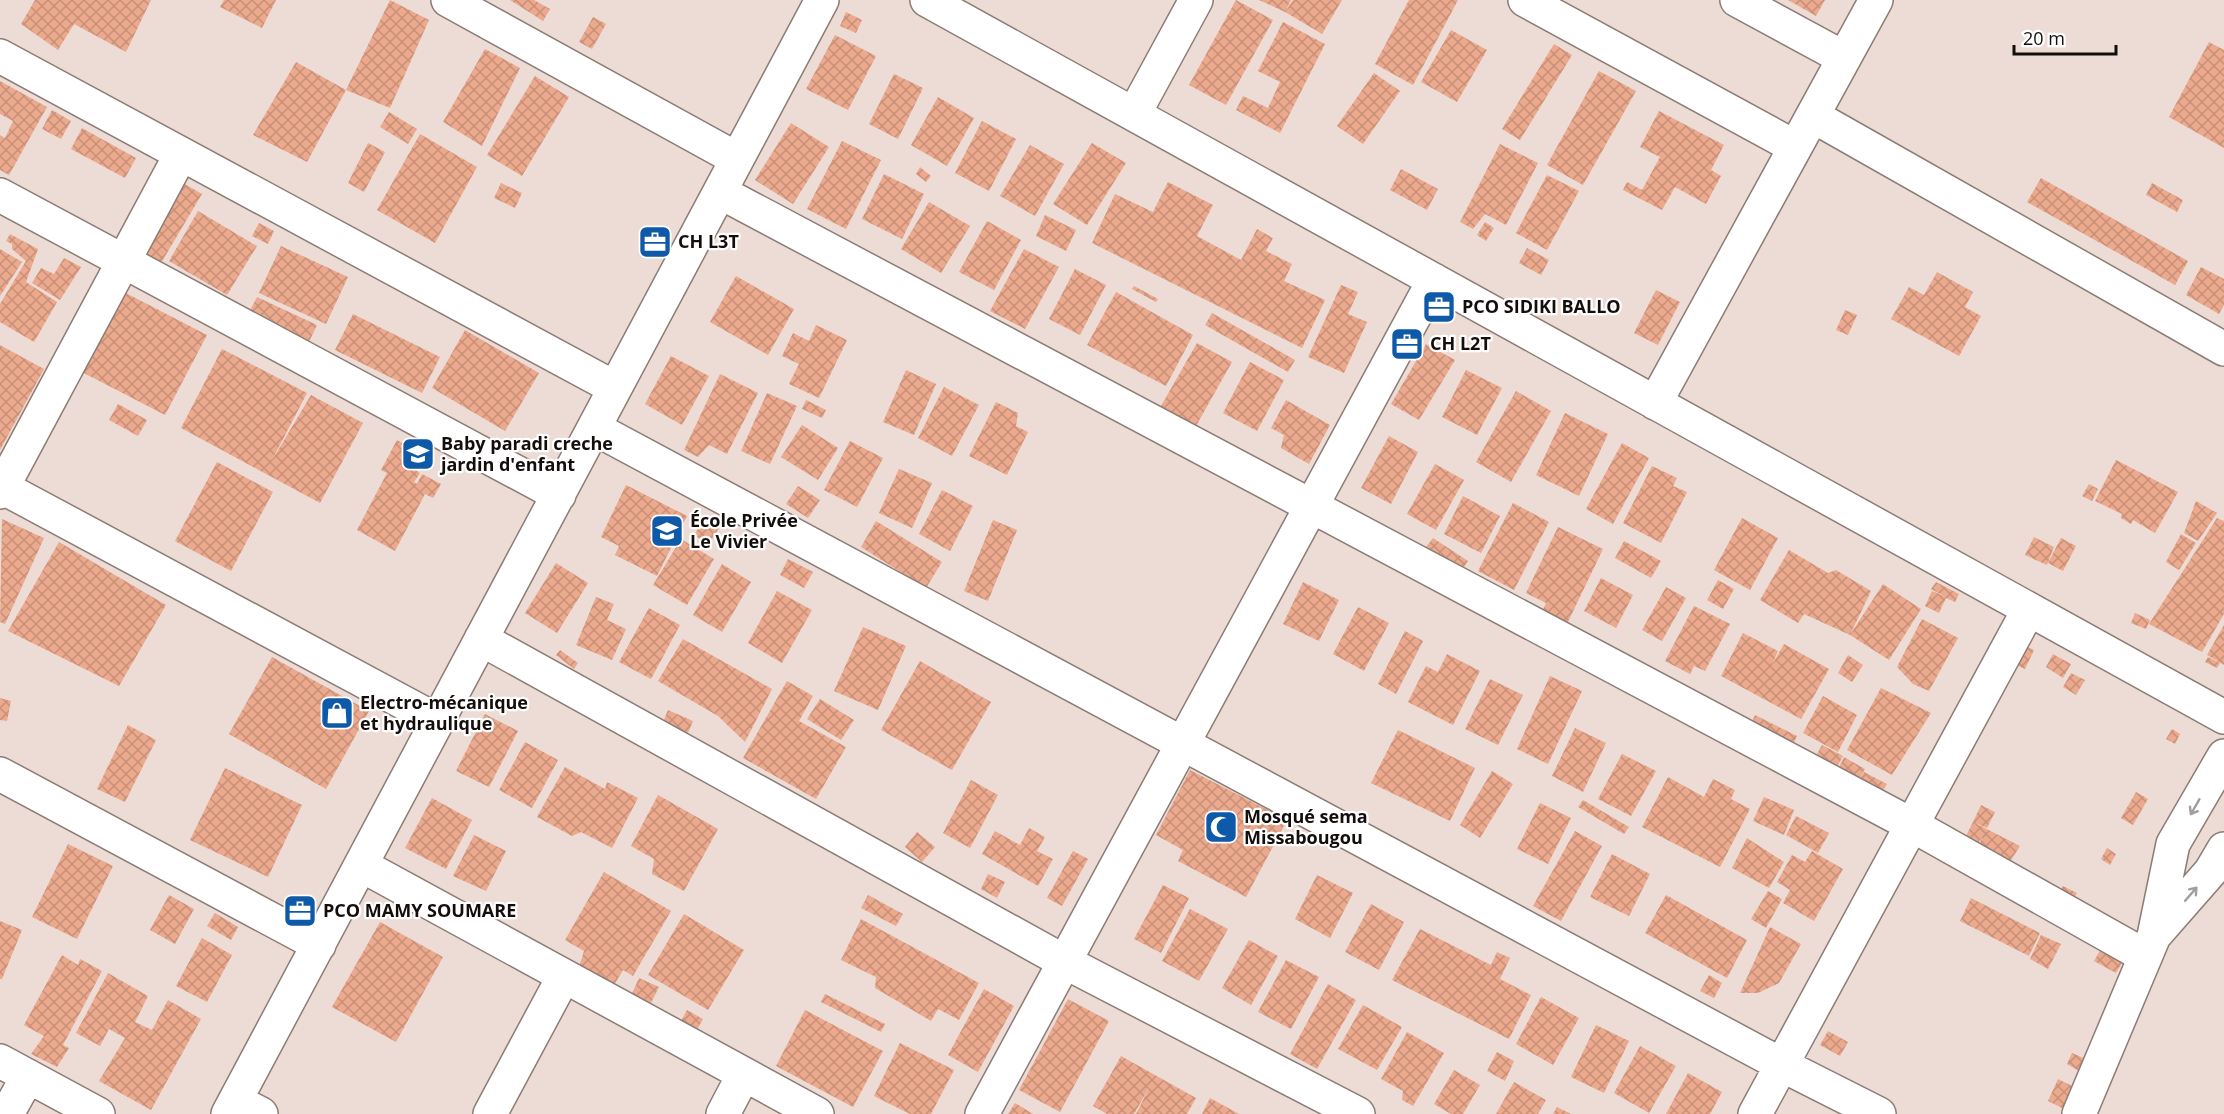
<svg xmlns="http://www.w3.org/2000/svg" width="2224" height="1114" font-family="'Open Sans',sans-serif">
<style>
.building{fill:url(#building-cross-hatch)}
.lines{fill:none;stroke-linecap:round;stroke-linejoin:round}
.minor-casing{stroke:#8c7c76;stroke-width:36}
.tertiary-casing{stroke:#8c7c76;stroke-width:36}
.minor{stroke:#fff;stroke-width:33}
.tertiary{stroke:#fff;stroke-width:33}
.oneway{stroke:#a19e9d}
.labels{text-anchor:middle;stroke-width:4.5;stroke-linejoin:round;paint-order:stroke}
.poi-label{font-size:18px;font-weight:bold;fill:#130d0b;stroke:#fff;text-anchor:start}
</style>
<defs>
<pattern id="building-cross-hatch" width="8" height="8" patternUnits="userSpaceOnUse" patternTransform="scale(1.5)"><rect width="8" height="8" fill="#eba98d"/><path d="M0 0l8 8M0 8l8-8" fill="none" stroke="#c99078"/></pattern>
</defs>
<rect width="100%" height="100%" fill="#eddcd5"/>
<path class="building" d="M35,0H151L126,52L74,24L58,50L21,24Z
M224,0H276L262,28L220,7Z
M390,0L429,20L390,108L346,90L307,162L253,135L296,62L346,90Z
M510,0H534L550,9L543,21Z
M1236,0L1273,20L1226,105L1189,85Z
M1259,0H1291L1285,12Z
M1293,0H1342L1322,34L1285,12Z
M1409,0H1458L1413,85L1375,64Z
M1788,0H1825L1816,16Z
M846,12L862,20L856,33L840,26Z
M593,17L606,24L592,49L579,42Z
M1283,22L1325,44L1280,133L1236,110L1243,96L1268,108L1280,82L1258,71Z
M1451,30L1487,50L1457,102L1421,82Z
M835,35L876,56L848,110L806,89Z
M2209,42L2224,50V148L2169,117Z
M1554,44L1572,55L1520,140L1502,129Z
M485,49L520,68L482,146L443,122Z
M1599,71L1636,91L1583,185L1547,165Z
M1374,73L1400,91L1363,144L1337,126Z
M894,74L923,88L898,139L869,124Z
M535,76L569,97L522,176L487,155Z
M0,81L47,107L9,175L0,170V135L5,138L13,121L0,114Z
M938,97L974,118L947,166L911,145Z
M52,110L71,121L61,139L42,129Z
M1659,111L1724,145L1711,170L1721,176L1706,204L1675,187L1662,210L1623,190L1627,182L1642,190L1660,157L1640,147Z
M389,112L417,129L408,144L380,127Z
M982,121L1016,139L989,191L955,173Z
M791,123L829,147L793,204L755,180Z
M82,128L136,158L125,178L71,149Z
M420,134L477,167L435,243L377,210Z
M842,141L881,160L846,229L807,209Z
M368,143L385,152L364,192L348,183Z
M1092,143L1126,163L1087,225L1053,204Z
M1500,144L1538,163L1506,225L1485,214L1473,229L1460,222Z
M1030,145L1064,164L1035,216L1000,196Z
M920,167L931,176L926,182L916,174Z
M1401,169L1438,189L1427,210L1390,190Z
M884,174L924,194L902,239L862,219Z
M1547,175L1579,191L1547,250L1516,233Z
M2041,178L2188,261L2175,285L2027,202Z
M1168,182L1213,205L1197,236L1241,260L1257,229L1273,238L1266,251L1292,264L1284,281L1325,300L1302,348L1092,243L1115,194L1153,212Z
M183,183L202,194L161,263L142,252Z
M501,183L522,193L515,208L494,198Z
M2152,183L2183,200L2177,212L2146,195Z
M929,202L970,226L941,273L901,249Z
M198,211L257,246L227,295L169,261Z
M1045,215L1076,230L1066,251L1036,236Z
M987,221L1021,240L994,290L959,272Z
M1485,222L1494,228L1486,241L1477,235Z
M259,223L274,231L268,244L252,236Z
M10,234L38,249L26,282L57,302L34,342L0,322V304L26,261L12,249V244L6,241Z
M281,246L348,277L326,324L259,293Z
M1527,248L1549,260L1541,275L1519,263Z
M0,249L22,262L0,296Z
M1024,249L1059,267L1025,329L990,311Z
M64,258L81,267L60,300L32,283L41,268L54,274Z
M2201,267L2224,279V305L2219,314L2186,295Z
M1075,269L1106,285L1080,335L1049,319Z
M1937,272L1973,292L1965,307L1981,316L1959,356L1891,319L1909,287L1924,295Z
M736,276L794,309L768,355L710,322Z
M1341,285L1358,292L1348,314L1367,322L1344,373L1308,357Z
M1134,286L1158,299L1156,302L1132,289Z
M1656,290L1680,302L1658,345L1634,333Z
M122,291L207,335L165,415L80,371Z
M1116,292L1193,335L1166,386L1087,345Z
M257,297L317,325L308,344L247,316Z
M1845,310L1857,315L1848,335L1836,330Z
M1212,313L1295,360L1288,372L1205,325Z
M353,314L440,357L422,393L335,350Z
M816,325L847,340L819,398L789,384L799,364L782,356L793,333L809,341Z
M465,330L539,373L505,431L432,388Z
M1197,343L1232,362L1196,426L1161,406Z
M1426,344L1455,360L1419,420L1391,404Z
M0,345L44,369L0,450Z
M222,349L307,393L271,462L311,395L363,423L320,503L181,428Z
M671,356L709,376L682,425L645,404Z
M1250,362L1284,380L1257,431L1223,413Z
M906,370L936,384L914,435L883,422Z
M1466,370L1502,388L1477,435L1442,417Z
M720,374L758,393L727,454L709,445L698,457L684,450Z
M944,387L979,405L952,456L918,438Z
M1516,391L1551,411L1511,482L1476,462Z
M767,393L797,406L770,464L741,451Z
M806,400L826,410L822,418L802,409Z
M1286,400L1330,425L1309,464L1281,448L1284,435L1271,428Z
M996,402L1018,413L1016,426L1028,432L1007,475L969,456Z
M118,404L147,420L138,436L109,420Z
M1565,413L1608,434L1579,496L1536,475Z
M802,425L838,448L818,480L781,457Z
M1389,436L1418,452L1391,504L1361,488Z
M397,440L417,451L409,466L420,473L414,482L417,484L422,474L441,484L433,498L425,494L395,551L357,530L387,473L381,470Z
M850,441L883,458L857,507L824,490Z
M1622,443L1649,458L1613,524L1586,509Z
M2116,460L2178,492L2155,533L2133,520L2131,524L2121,518L2122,514L2095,501Z
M217,462L273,492L231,571L175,541Z
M1435,464L1464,480L1436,530L1407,514Z
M1652,466L1677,478L1673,486L1687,492L1661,543L1623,523Z
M899,469L932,483L912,528L879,513Z
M2089,484L2098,489L2092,501L2082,496Z
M626,485L687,516L657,576L615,555L619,546L601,537Z
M798,486L820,500L808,518L786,504Z
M942,490L973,506L950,551L919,534Z
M1463,496L1500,516L1481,553L1444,534Z
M2196,501L2217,513L2198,541L2184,533Z
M1513,503L1549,522L1514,590L1478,571Z
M705,516L721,525L709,544L694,535Z
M1742,518L1778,538L1750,590L1714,570Z
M2217,518L2224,521V614L2202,652L2149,624Z
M2,519L44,538L5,624L0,622Z
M993,520L1017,530L988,601L964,591Z
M876,521L942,562L926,588L861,547Z
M1558,527L1603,549L1565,628L1540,616L1546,603L1526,593Z
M2181,534L2196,543L2179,570L2166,562Z
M2034,537L2054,547L2047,565L2025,555Z
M1433,538L1468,561L1462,570L1426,547Z
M2061,538L2076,546L2063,571L2048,563Z
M681,539L714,559L687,605L653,585Z
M1624,541L1661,561L1651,578L1615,558Z
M59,542L166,605L119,686L8,631Z
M1789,550L1828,573L1836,570L1871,591L1850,635L1883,584L1921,609L1889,660L1850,635L1804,614L1798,623L1760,600Z
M788,559L813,572L804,588L780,575Z
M556,563L588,583L557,633L525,613Z
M722,564L751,582L722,632L693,615Z
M1601,578L1633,595L1616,628L1584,611Z
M1718,580L1734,589L1723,609L1707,600Z
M1303,582L1339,600L1319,641L1283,624Z
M1936,582L1959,594L1955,602L1946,598L1939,613L1925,606L1932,591L1944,596L1931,589Z
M1666,587L1686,598L1662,641L1642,630Z
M777,591L812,610L782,663L748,643Z
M596,597L614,604L607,620L626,629L612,660L576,645Z
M1694,606L1730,624L1705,671L1694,666L1690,674L1665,661Z
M1358,607L1389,623L1364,671L1333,654Z
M649,608L680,625L651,679L619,662Z
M2135,613L2150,620L2146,629L2131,623Z
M1922,619L1958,638L1929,691L1913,684L1897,667Z
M2224,625V665L2207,655Z
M863,627L906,646L878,710L834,691Z
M1405,631L1423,641L1396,694L1378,684Z
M1743,633L1778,651L1772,665L1784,644L1829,669L1801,719L1721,676Z
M683,639L772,689L745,742L718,716L658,681Z
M2017,642L2034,650L2025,669L2008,661Z
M560,650L578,663L574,669L556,655Z
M1447,654L1480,671L1453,725L1408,702L1426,666L1438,672Z
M2053,654L2071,664L2063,678L2046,667Z
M1848,655L1863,665L1852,682L1838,673Z
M272,657L369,711L326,789L229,734Z
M2208,657L2220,663L2217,668L2205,662Z
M920,661L991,702L952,770L881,730Z
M2071,673L2085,680L2076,695L2063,687Z
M1550,676L1582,691L1548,764L1517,749Z
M1490,679L1523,695L1498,745L1465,729Z
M787,681L813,696L799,721L846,747L816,799L743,758Z
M1881,688L1931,713L1892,775L1847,750Z
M1823,696L1857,715L1838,752L1803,733Z
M0,698L11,701L7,721L0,720Z
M820,699L854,720L841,740L807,719Z
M668,710L693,721L685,740L660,729Z
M485,714L518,731L489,787L456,771Z
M1755,715L1797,736L1793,745L1751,724Z
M128,725L156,740L125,802L97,789Z
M1575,728L1606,743L1583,792L1552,776Z
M2172,729L2180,734L2175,744L2166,739Z
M1398,730L1475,768L1450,821L1371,783Z
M525,742L558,760L532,808L499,790Z
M1822,745L1843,756L1834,773L1813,761Z
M1622,754L1656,771L1631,816L1598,799Z
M1844,757L1865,769L1857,783L1864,772L1887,784L1878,799L1836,774Z
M565,767L605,789L607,782L638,798L612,848L581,832L572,836L537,817Z
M225,768L302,805L268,877L190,840Z
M1190,770L1287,820L1246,897L1178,861L1183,850L1156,835Z
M1492,771L1513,784L1480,838L1460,825Z
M1668,777L1704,797L1713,779L1735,790L1731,799L1750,809L1720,867L1642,827Z
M971,780L998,795L970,848L943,833Z
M2136,792L2148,799L2133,825L2121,818Z
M658,795L718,829L684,891L652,874L654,859L631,846Z
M1764,797L1794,810L1784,835L1753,821Z
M432,798L472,820L446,869L405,848Z
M1583,800L1629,827L1624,834L1578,807Z
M1540,803L1571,818L1548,864L1517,849Z
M1981,805L1995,812L1987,828L1973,822Z
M1796,816L1829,833L1818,853L1786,835Z
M1973,822L2020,846L2011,860L1978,846L1983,836L1978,843L1966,836Z
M1029,828L1045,837L1037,851L1053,859L1038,886L982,854L995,831L1020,845Z
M1575,831L1602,846L1561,921L1533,906Z
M917,832L935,847L922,862L905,847Z
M474,835L506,851L486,891L453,876Z
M1747,838L1784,862L1769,888L1732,868Z
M68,844L113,866L77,939L32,917Z
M2107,848L2116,854L2110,865L2101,859Z
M1073,851L1088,859L1062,906L1047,898Z
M1812,851L1843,869L1814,921L1783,903L1790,890L1777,882L1792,855L1805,862Z
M1612,854L1650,874L1629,916L1590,897Z
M604,872L671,911L633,976L623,970L613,987L579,967L584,951L565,940Z
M988,874L1005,882L997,898L981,889Z
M1317,875L1353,893L1330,938L1295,919Z
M1163,885L1189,898L1161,953L1134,939Z
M2063,886L2077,893L2069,907L2055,899Z
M1768,891L1782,899L1766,928L1751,919Z
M169,895L194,909L175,944L150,930Z
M868,895L903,914L896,926L861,908Z
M1666,895L1747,940L1727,978L1645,933Z
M1971,898L2040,933L2029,956L1960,921Z
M1371,904L1404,922L1379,970L1345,952Z
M1190,909L1228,929L1199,981L1162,961Z
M215,913L238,927L231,940L207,926Z
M684,914L744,950L708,1010L648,975Z
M861,919L979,983L959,1020L938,1009L931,1021L875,988L876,977L841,960Z
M0,921L22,930L2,979H0Z
M380,922L443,957L396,1042L332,1007Z
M1770,927L1801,944L1779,983L1758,993H1740Z
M1420,929L1491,965L1497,952L1510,958L1500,979L1531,995L1509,1039L1392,980Z
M2041,935L2061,944L2048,969L2030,959Z
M202,938L232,955L207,1002L176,986Z
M1249,940L1278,956L1251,1005L1222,988Z
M2102,947L2124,959L2116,973L2094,961Z
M62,955L78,965L80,959L102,971L63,1045L69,1048L57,1067L31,1054L44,1036L24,1025Z
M1286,960L1319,977L1291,1029L1258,1012Z
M108,973L148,996L135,1022L152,1030L168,1000L201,1019L151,1110L99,1081L125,1038L109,1029L100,1046L76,1033Z
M1709,975L1722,983L1714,998L1700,991Z
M639,978L659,987L649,1007L630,998Z
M1328,984L1356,1000L1317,1069L1290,1054Z
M984,989L1014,1006L978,1072L948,1055Z
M825,994L885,1024L881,1032L821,1002Z
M1541,997L1579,1018L1553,1065L1516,1044Z
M1068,999L1109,1021L1060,1112L1019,1090Z
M1363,1005L1402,1027L1377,1070L1338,1049Z
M687,1010L703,1019L697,1030L681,1021Z
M805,1010L883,1051L853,1107L776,1066Z
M1596,1025L1629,1041L1604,1093L1571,1077Z
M1828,1031L1848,1042L1840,1056L1820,1045Z
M1407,1032L1444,1053L1413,1106L1402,1100L1403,1091L1381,1079Z
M900,1043L954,1070L931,1114H910L874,1096Z
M1640,1046L1676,1066L1649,1113L1614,1093Z
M1497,1052L1514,1061L1505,1081L1487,1071Z
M2072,1053L2086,1059L2079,1071L2067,1064Z
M1121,1056L1196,1098L1187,1114H1136L1150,1086L1134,1114H1107L1093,1106Z
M1454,1070L1480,1085L1463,1114H1451L1434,1104Z
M1688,1073L1722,1092L1710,1114H1666Z
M2058,1079L2074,1087L2064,1109L2048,1101Z
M1514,1082L1546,1100L1538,1114H1496Z
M1210,1098L1239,1114H1202Z
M1015,1103L1033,1114H1008Z
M1557,1107L1571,1114H1553Z"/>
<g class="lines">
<defs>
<path id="minor" d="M448,0L737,159
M927,0L2224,717
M1525,0L1795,147
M1737,0L1844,58
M0,56L615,388
M1134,114L1196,0
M1813,116L2224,349
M720,192L1912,825L2145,956
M0,195L559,495
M1655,403L1876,0
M594,428L1782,1065L1879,1114
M0,486L438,721
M0,492L181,154
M481,639L1065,962L1358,1114
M0,774L319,945
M361,865L817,1114
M0,1061L98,1114
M236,1101L261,1114
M7,1114L28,1076
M228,1114L822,0
M490,1114L564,976
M723,1114L744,1074
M982,1114L1434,280
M1755,1114L2029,609"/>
<path id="tertiary" d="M2155,935L2211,871L2224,849
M2079,1114L2154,936L2173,844L2224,756"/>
</defs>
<use href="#minor" class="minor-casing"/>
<use href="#tertiary" class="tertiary-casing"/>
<use href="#minor" class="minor"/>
<use href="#tertiary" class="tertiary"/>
</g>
<defs><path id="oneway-shaft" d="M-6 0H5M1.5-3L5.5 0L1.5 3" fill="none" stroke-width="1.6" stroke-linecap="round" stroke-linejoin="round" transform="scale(1.5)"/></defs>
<g class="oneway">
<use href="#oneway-shaft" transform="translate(2195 807) rotate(120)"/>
<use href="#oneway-shaft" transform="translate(2191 894) rotate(-49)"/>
</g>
<defs>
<symbol id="office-square" viewBox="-11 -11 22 22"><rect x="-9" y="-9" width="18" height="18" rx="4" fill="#0e5aa9" stroke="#fff"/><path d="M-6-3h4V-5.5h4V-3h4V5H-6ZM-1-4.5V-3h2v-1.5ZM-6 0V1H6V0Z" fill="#fff"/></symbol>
<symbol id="school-square" viewBox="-11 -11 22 22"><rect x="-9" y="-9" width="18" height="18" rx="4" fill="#0e5aa9" stroke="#fff"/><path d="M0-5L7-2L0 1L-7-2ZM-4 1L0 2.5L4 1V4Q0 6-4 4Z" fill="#fff"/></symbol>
<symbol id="shop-square" viewBox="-11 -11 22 22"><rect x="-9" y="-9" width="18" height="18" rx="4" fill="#0e5aa9" stroke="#fff"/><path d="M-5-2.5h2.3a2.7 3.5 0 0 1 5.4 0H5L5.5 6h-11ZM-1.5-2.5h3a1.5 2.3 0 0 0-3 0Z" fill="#fff"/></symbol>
<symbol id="mosque-square" viewBox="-11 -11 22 22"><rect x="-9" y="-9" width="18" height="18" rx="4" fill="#0e5aa9" stroke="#fff"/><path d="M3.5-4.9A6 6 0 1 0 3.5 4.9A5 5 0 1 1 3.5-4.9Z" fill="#fff"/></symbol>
</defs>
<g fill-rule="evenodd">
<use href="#office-square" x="636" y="223" width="38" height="38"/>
<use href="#office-square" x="1420" y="288" width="38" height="38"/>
<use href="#office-square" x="1388" y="325" width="38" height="38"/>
<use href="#school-square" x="399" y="435" width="38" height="38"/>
<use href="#school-square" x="648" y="512" width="38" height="38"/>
<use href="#shop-square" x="318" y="694" width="38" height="38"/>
<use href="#mosque-square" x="1202" y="808" width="38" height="38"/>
<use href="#office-square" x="281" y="892" width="38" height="38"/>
</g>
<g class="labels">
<g class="poi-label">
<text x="678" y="248">CH L3T</text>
<text x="1462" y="313">PCO SIDIKI BALLO</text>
<text x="1430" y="350">CH L2T</text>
<text x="441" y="450">Baby paradi creche<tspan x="441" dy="21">jardin d'enfant</tspan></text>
<text x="690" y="527">École Privée<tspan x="690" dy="21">Le Vivier</tspan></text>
<text x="360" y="709">Electro-mécanique<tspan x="360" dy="21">et hydraulique</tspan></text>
<text x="1244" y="823">Mosqué sema<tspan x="1244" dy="21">Missabougou</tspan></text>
<text x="323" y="917">PCO MAMY SOUMARE</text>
</g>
</g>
<path d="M2014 45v9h102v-9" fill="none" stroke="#130d0b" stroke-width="3"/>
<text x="2023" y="45" font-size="18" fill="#130d0b" stroke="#ffffff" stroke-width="4.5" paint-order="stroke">20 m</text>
</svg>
